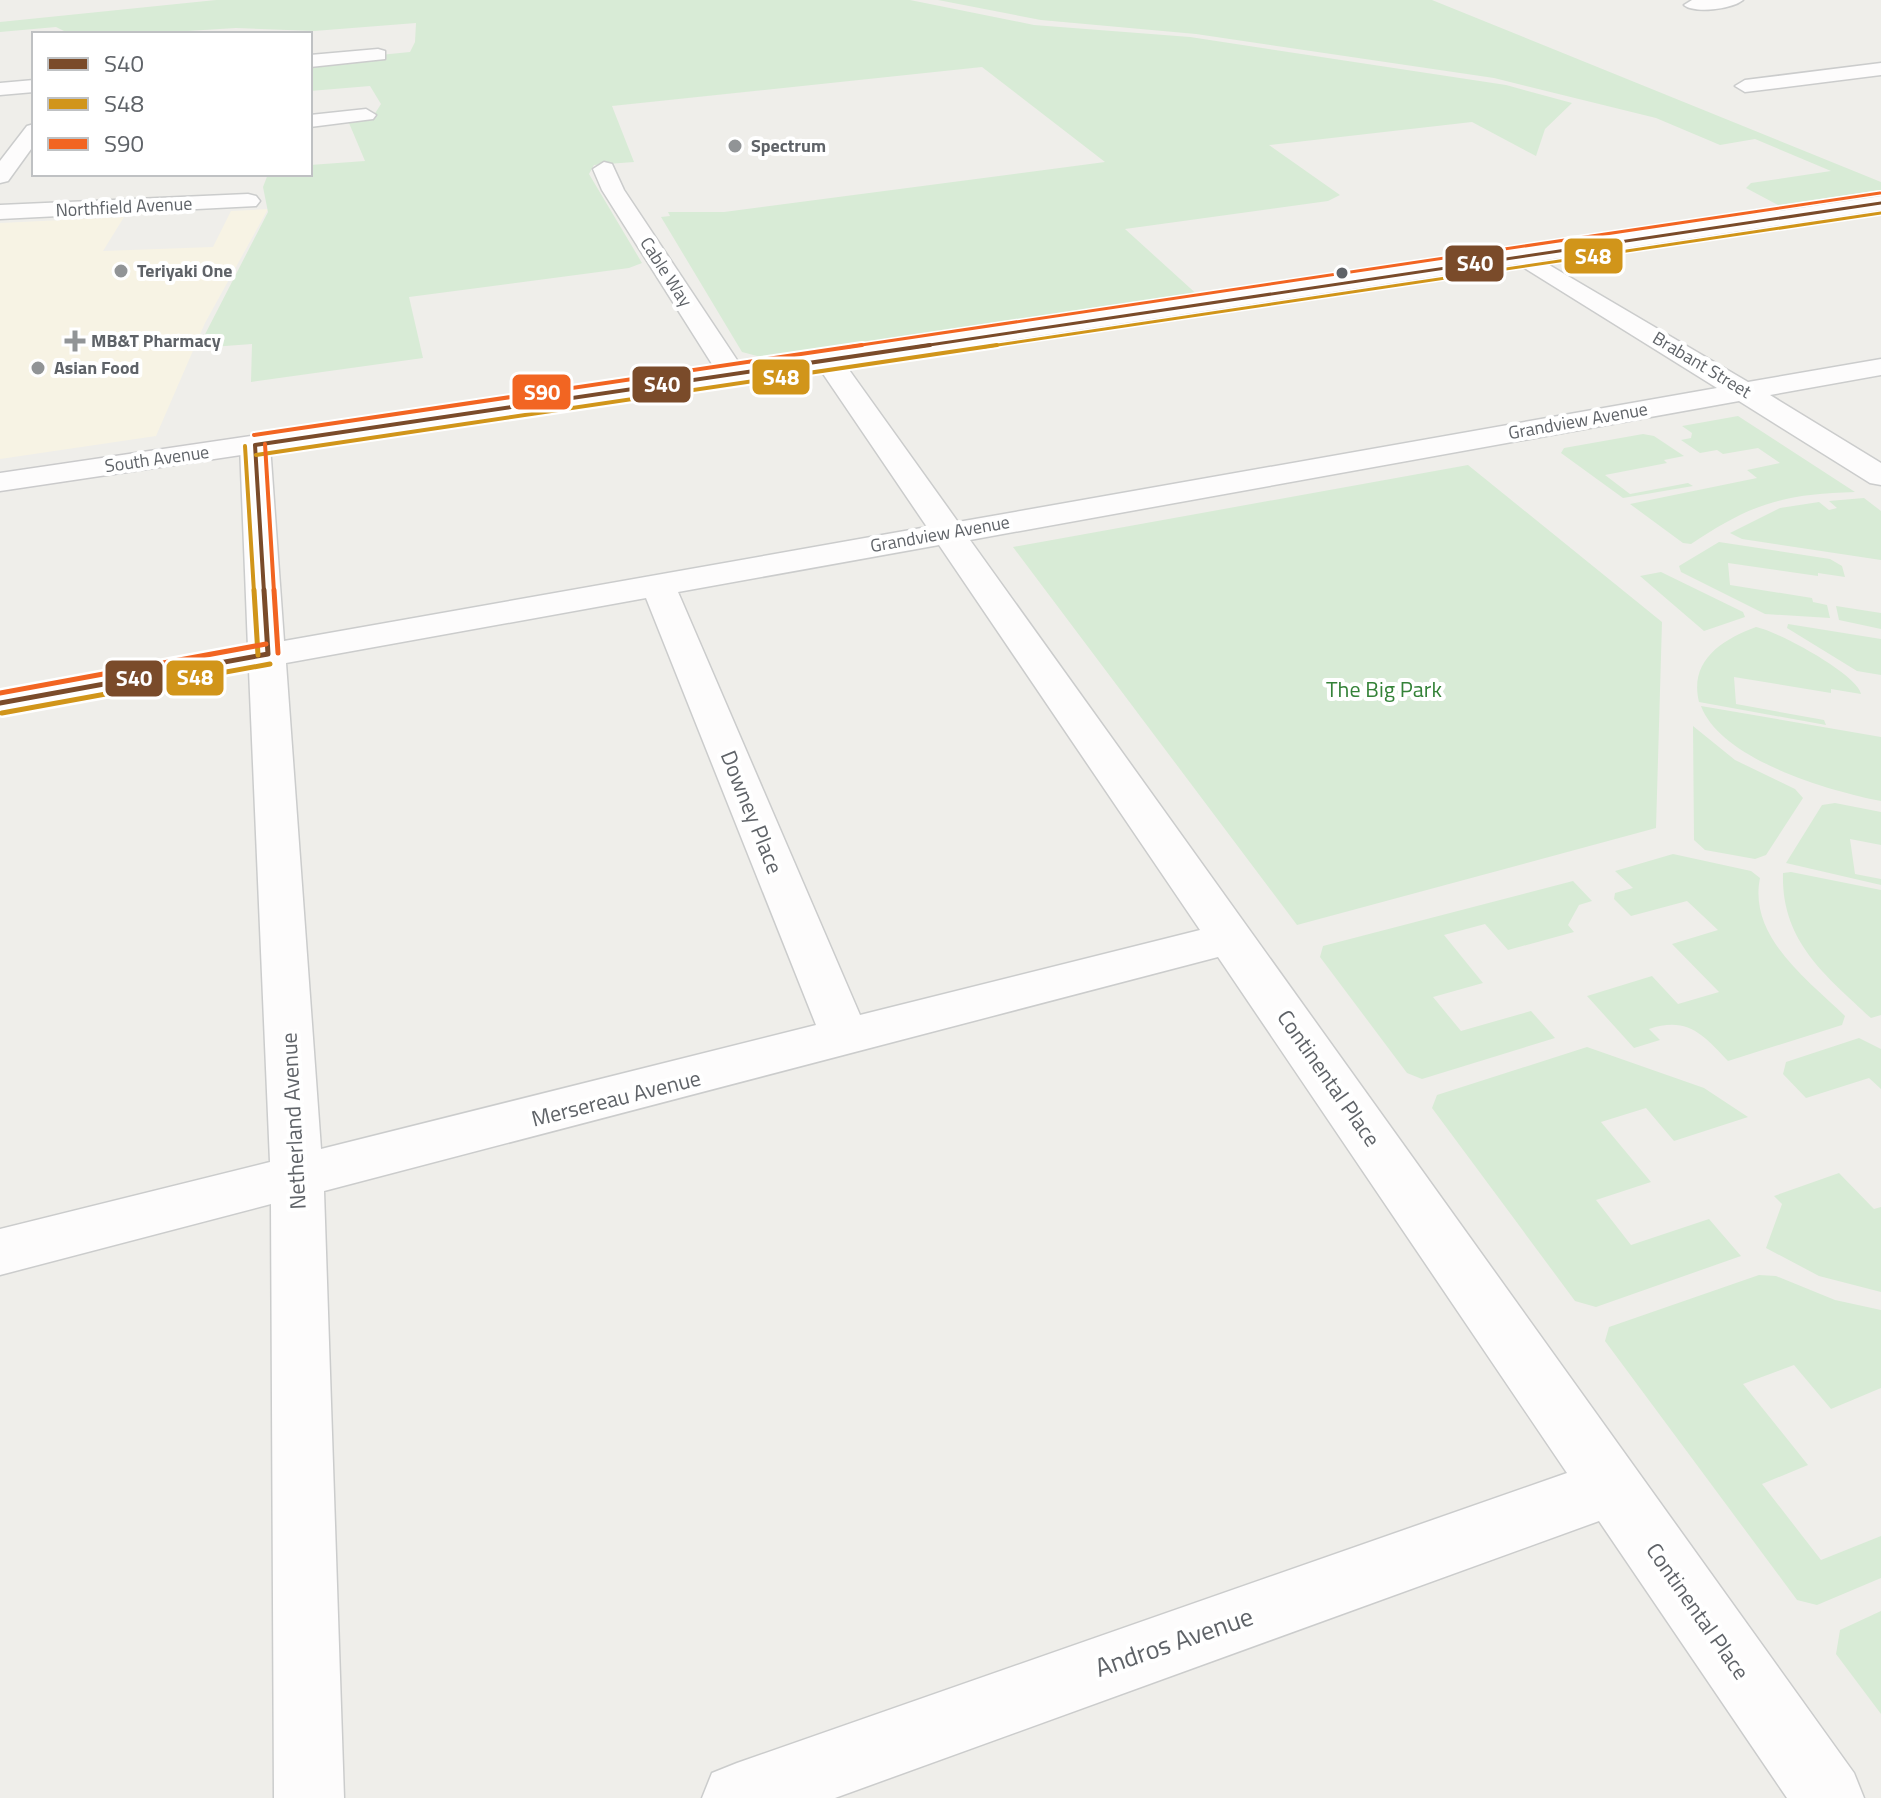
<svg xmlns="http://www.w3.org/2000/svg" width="1881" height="1798" font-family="'Titillium Web',sans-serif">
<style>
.commercial{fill:#f7f3e4}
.green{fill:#d8ebd6}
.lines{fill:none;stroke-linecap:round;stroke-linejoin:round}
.street-casing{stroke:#cbcccc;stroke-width:3}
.secondary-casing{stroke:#cacacb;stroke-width:3}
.street{fill:#fdfcfc;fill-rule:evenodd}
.secondary{fill:#fdfcfc;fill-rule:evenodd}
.bus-1-far2-casing{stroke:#fff;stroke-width:6}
.bus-1-far1-casing{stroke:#fff;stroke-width:8}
.bus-1-casing{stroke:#fff;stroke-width:10}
.bus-2-far2-casing{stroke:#fff;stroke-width:6}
.bus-2-far1-casing{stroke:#fff;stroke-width:8}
.bus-2-casing{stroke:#fff;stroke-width:10}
.bus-3-far2-casing{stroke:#fff;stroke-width:6}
.bus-3-far1-casing{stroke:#fff;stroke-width:8}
.bus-3-casing{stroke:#fff;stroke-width:10}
.bus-1-far2{stroke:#7a4b2a;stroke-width:3}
.bus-1-far1{stroke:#7a4b2a;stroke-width:4}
.bus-1{stroke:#7a4b2a;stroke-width:5}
.bus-2-far2{stroke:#d1951a;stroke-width:3}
.bus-2-far1{stroke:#d1951a;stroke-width:4}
.bus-2{stroke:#d1951a;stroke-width:5}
.bus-3-far2{stroke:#f26522;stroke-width:3}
.bus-3-far1{stroke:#f26522;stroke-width:4}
.bus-3{stroke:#f26522;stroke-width:5}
.poi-dot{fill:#919496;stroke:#fff;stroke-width:3}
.bus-dot{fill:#5f6368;stroke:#fff;stroke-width:3}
.labels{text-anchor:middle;stroke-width:8;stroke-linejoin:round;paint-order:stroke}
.far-poi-label{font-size:18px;font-weight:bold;fill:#5f6368;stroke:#fff;text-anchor:start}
.far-street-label{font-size:18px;fill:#5f6368;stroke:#fff}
.park-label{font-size:22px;fill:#348238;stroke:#fff}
.street-label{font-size:22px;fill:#5f6368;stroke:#fff}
.near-street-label{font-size:26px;fill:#5f6368;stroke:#fff}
.line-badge{stroke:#fff;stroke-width:3}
.badge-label{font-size:22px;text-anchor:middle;font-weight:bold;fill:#fff}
</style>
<rect width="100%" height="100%" fill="#efeeea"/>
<path class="commercial" d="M268,209L205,323L156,436L0,459V223L124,217L103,251L213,247L231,211Z"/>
<path class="green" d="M216,0H910L1034,25L1190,37L1506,85L1572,103L1545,129L1536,156L1472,122L1269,145L1340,195L1328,201L1125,229L1201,298L824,354L761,357L742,352L661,217L670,216L668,212H724L1105,162L982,67L612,106L634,162L594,165L589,174L642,263L629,268L409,297L423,358L251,382L252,344L198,348L268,212L263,187L268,174H310V165L365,161L349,123L374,115L381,104L370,86L310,91V62L410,52L415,42L416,23L314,31L236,28L139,34H59L64,31L56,27L0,32V22Z
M938,0H1432L1881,182V190L1778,205L1746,188L1751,183L1831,171L1755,139L1720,145L1656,118L1494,78L1196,34L1041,20Z
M1738,416L1855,492C1782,494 1751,504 1691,544L1683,543L1630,504L1757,478L1747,470L1780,463L1758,448L1723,454L1717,450L1700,453L1681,440L1691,438L1692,433L1682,426Z
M1643,434L1654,436L1684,456L1664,460L1667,463L1605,475L1630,494L1688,483L1693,486L1623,498L1561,453L1564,448Z
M1468,465L1662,622L1656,828L1297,925L1013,547Z
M1864,498L1881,511V560L1742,539L1730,533L1780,508L1819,502L1829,510L1837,508L1829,501Z
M1719,542L1830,559L1842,566L1845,577L1818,573V576L1728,563L1730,585L1812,598L1813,602L1827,605L1830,618L1765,614L1681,572L1679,566Z
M1661,572L1743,612L1745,617L1704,631L1640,576Z
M1836,606L1881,613V629L1839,620Z
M1788,624L1881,639V675L1857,671L1787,628Z
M1756,627C1777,631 1857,674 1861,694L1831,689V693L1734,677L1736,704L1824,720L1826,725L1699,702C1689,661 1721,640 1756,627Z
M1701,706L1881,737V801C1830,791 1721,760 1701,706Z
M1693,726L1735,760L1795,789L1803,798L1766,855L1755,859L1705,850L1694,840Z
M1835,803L1881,812V845L1850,839L1855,874L1881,879V885L1786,863L1822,805Z
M1673,854L1751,871L1760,878C1748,937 1808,980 1845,1016L1842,1025L1728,1061C1703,1035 1688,1016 1649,1029L1660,1040L1634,1048L1587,996L1652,976L1678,1004L1719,992L1672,944L1718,930L1687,901L1631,916L1614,899L1615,893L1633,888L1615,871Z
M1791,872L1881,890V1015L1871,1018C1825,975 1781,941 1783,873Z
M1573,881L1592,901L1579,905L1568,925L1574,932L1508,950L1485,924L1444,935L1483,983L1433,997L1461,1031L1531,1011L1555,1038L1422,1079L1407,1073L1320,957L1323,946Z
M1859,1038L1881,1049V1089L1869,1078L1806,1098L1783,1074L1786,1062Z
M1587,1047L1704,1088L1748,1117L1674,1141L1646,1108L1601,1122L1651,1182L1596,1200L1631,1245L1709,1219L1741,1256L1596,1307L1575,1301L1432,1108L1437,1095Z
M1839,1173L1874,1209L1881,1207V1292L1819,1276L1766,1248L1782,1204L1774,1196Z
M1759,1275L1776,1276L1835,1300L1881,1310V1388L1831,1409L1794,1365L1743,1384L1808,1465L1762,1484L1821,1560L1881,1536V1578L1817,1605L1797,1600L1605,1341L1609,1327Z
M1881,1611V1714L1836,1654L1840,1630Z"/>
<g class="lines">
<defs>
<path id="street" d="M1743,0C1732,9 1695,14 1684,5L1692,0Z
M378,49L385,51V59L310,67V55Z
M1881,63V75L1745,92L1735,86L1745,80Z
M34,80V92L0,95V83Z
M366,109L376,115L373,119L310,127V115Z
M34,124V145L8,181L0,183V161L27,126Z
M604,162L612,164L624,190L745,372L741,378H721L717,372L602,190L593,169Z
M248,194L256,196L260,201L256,206L0,219V205Z
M1522,249L1748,382L1881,359V375L1770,395L1881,463V485L1870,483L1739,401L970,540L1854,1773L1864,1798H1787L1599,1521L835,1798H702L712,1773L737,1763L1567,1473L1218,957L324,1191L344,1798H274L271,1204L0,1275V1229L270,1162L249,670L0,714V692L248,648L240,445L244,439H266L270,445L284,641L927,527L813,359L817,353H837L958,522L1717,388L1513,261L1510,256L1513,251ZM939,545L1200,930L860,1015L678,592ZM646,598L816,1025L321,1149L286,663Z"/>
<path id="secondary" d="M1881,196V210L0,491V473Z"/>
</defs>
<use href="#street" class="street-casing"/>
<use href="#secondary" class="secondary-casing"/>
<use href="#street" class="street"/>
<use href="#secondary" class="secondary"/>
<defs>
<path id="bus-1-far2" d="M916,347L1881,203"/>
<path id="bus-1-far1" d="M255,445L930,345
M255,445L264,592"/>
<path id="bus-1" d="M264,590L268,654
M0,703L268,654"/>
<path id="bus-2-far2" d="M984,347L1881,213"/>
<path id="bus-2-far1" d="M245,446L254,592
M256,455L997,345"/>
<path id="bus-2" d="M254,590L258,655
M2,713L270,664"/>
<path id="bus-3-far2" d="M848,347L1880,193"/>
<path id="bus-3-far1" d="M254,435L862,345
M265,444L274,592"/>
<path id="bus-3" d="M274,590L278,653
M0,693L266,644"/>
</defs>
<use href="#bus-1-far2" class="bus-1-far2-casing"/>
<use href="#bus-1-far1" class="bus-1-far1-casing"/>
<use href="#bus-1" class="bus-1-casing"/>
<use href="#bus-2-far2" class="bus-2-far2-casing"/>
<use href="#bus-2-far1" class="bus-2-far1-casing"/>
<use href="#bus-2" class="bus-2-casing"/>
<use href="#bus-3-far2" class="bus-3-far2-casing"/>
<use href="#bus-3-far1" class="bus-3-far1-casing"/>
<use href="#bus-3" class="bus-3-casing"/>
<use href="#bus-1-far2" class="bus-1-far2"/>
<use href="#bus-1-far1" class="bus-1-far1"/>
<use href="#bus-1" class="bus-1"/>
<use href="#bus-2-far2" class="bus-2-far2"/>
<use href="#bus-2-far1" class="bus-2-far1"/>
<use href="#bus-2" class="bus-2"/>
<use href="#bus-3-far2" class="bus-3-far2"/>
<use href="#bus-3-far1" class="bus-3-far1"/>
<use href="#bus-3" class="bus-3"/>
</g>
<g class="poi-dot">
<circle cx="735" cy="146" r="8"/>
<circle cx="121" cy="271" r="8"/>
<path d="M71 329h8v8h8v8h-8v8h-8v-8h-8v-8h8z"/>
<circle cx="38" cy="368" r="8"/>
</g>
<circle class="bus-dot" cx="1342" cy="273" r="7"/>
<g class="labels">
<g class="far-poi-label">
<text x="751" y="152">Spectrum</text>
<text x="137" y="277">Teriyaki One</text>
<text x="91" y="347">MB&amp;T Pharmacy</text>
<text x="54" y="374">Asian Food</text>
</g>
<g class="far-street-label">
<text transform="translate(124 207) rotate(-3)" y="6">Northfield Avenue</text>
<text transform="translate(666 272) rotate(57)" y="6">Cable Way</text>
<text transform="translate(1702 365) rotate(31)" y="6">Brabant Street</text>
<text transform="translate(1578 421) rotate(-10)" y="6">Grandview Avenue</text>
<text transform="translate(157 459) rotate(-8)" y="6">South Avenue</text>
<text transform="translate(940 534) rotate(-10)" y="6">Grandview Avenue</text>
</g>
<g class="park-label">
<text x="1384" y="697">The Big Park</text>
</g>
<g class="street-label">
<text transform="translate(752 812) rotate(68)" y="8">Downey Place</text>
<text transform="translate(1329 1078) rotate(55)" y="8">Continental Place</text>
<text transform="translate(616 1098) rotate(-14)" y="8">Mersereau Avenue</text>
<text transform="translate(293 1121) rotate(-93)" y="8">Netherland Avenue</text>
<text transform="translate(1698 1611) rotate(55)" y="8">Continental Place</text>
</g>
<g class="near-street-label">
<text transform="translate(1174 1642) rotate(-19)" y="9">Andros Avenue</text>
</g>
</g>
<g class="line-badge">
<rect x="1563" y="237" width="61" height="38" rx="8" fill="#d1951a"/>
<rect x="1444" y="244" width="61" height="39" rx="8" fill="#7a4b2a"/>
<rect x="751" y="358" width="60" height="38" rx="8" fill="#d1951a"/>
<rect x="631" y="365" width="61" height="39" rx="8" fill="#7a4b2a"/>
<rect x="511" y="373" width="61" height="38" rx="8" fill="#f26522"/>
<rect x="165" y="659" width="60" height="38" rx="8" fill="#d1951a"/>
<rect x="104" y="659" width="60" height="39" rx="8" fill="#7a4b2a"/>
</g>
<g class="badge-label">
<text x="1593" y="264">S48</text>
<text x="1475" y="271">S40</text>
<text x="781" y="385">S48</text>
<text x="662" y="392">S40</text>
<text x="542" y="400">S90</text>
<text x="195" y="685">S48</text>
<text x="134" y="686">S40</text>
</g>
<rect x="32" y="32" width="280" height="144" fill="#ffffff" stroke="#bfc1c3" stroke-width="2"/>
<rect x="48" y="58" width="40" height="12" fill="#7a4b2a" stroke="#bfc1c3" stroke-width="2"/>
<text x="104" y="72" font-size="24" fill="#5f6368">S40</text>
<rect x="48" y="98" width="40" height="12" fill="#d1951a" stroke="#bfc1c3" stroke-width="2"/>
<text x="104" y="112" font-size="24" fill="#5f6368">S48</text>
<rect x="48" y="138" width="40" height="12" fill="#f26522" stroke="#bfc1c3" stroke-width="2"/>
<text x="104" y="152" font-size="24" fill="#5f6368">S90</text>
</svg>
